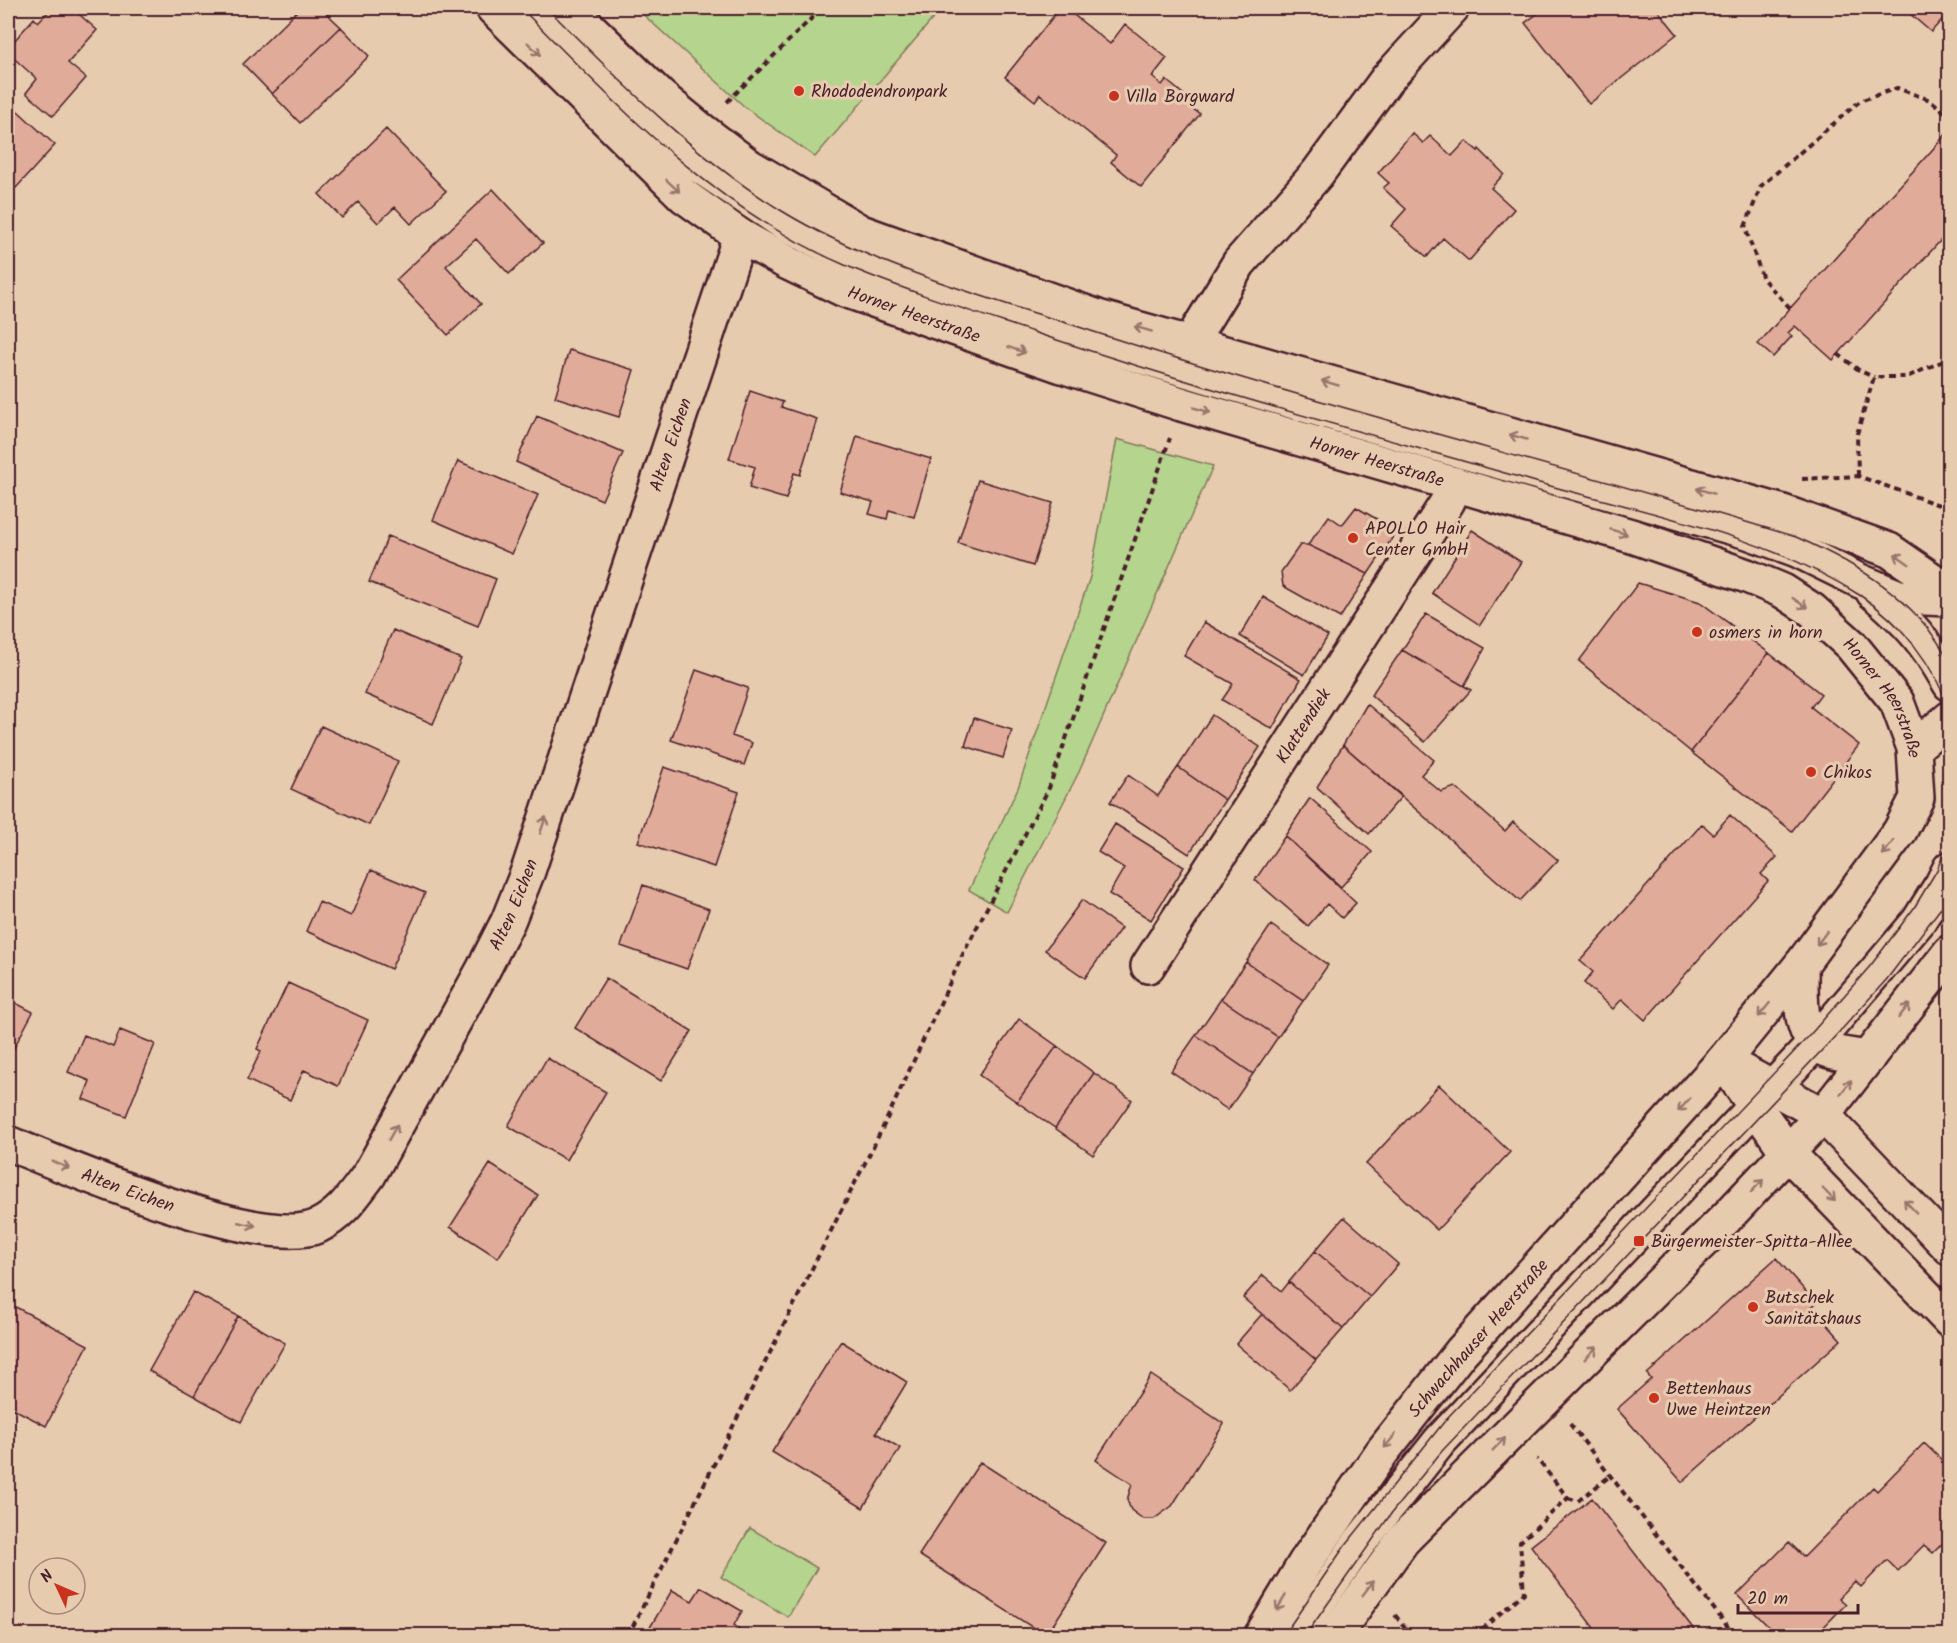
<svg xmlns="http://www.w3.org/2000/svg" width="1957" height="1643" font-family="Kalam,sans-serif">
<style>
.green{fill:#b5d48d;stroke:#807a5c;stroke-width:1.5}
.building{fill:#e0ab99;stroke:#4a1f2b;stroke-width:1.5}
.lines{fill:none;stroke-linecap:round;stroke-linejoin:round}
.minor-casing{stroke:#4a1f2b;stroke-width:38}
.major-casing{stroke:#4a1f2b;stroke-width:38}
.path{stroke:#4a1f2b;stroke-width:4;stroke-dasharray:6 4.5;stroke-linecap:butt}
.minor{stroke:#e7cbae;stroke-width:33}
.major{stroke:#e7cbae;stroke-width:33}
.tram{stroke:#4a1f2b;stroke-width:1.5}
.oneway{stroke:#98756c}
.poi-dot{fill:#c8321e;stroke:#e7cbae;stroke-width:2}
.labels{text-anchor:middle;stroke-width:6;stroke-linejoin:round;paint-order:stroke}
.poi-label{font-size:18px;fill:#4a1f2b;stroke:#e7cbae;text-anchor:start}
.street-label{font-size:18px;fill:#4a1f2b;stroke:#e7cbae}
</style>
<rect width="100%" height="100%" fill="#e7cbae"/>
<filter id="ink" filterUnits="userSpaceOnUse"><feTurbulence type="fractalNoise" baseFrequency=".0167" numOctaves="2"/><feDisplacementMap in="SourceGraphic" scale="12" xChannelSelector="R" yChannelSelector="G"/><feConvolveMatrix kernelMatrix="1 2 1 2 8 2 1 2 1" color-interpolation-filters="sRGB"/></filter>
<g filter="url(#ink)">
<path class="green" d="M636,8H942L815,157L746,108Z
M1117,439L1213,466L1079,772L1007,912L969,890L1018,788L1090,577Z
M750,1528L817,1568L788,1617L721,1577Z"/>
<path class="building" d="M52,8H72L97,30L68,63L86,78L53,116L26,93L37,79L8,53V48L34,18L38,22Z
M300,8H321L341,27L272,94L243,64Z
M1060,8H1065L1110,44L1125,24L1167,58L1152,77L1162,85L1166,80L1188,98L1184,103L1200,114L1141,187L1111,162L1116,155L1061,111L1040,94L1035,101L1005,77Z
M1545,8H1656L1677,34L1589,104L1525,23Z
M1914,8H1950V11L1931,32L1909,13Z
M341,27L369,56L300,123L272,94Z
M8,102L55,145L16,188L8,180Z
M386,129L446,191L411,224L395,207L378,223L358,202L342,218L319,194Z
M1950,130V230L1833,360L1795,326L1788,333L1792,336L1773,357L1758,344Z
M1412,133L1423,143L1430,136L1452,156L1466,141L1478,151L1479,149L1504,174L1491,188L1514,209L1469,261L1443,238L1427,257L1391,226L1406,209L1383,188L1389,183L1378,173Z
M493,189L543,243L509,274L476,239L446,266L481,304L448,335L396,280Z
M569,350L634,370L619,417L555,397Z
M750,391L783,402L781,407L817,419L800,475L794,473L786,499L749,488L755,467L729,459Z
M537,416L623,453L602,500L516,462Z
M857,436L931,459L914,517L889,510L887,519L869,514L873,502L840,492Z
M458,461L538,495L512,554L433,520Z
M978,480L1053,503L1033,566L958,543Z
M1356,507L1397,531L1368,574L1308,545L1329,516L1342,525Z
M1472,530L1521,562L1480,625L1432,593Z
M388,536L496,579L478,626L369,582Z
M1300,545H1308L1368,574L1340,618L1283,586L1281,572Z
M1638,583L1700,602L1769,653L1691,752L1579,661Z
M1263,597L1328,636L1304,675L1240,636Z
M1426,614L1485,648L1464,686L1402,650Z
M1204,622L1301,679L1272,729L1222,700L1233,684L1184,656Z
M393,630L461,659L433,724L365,694Z
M1402,650L1471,690L1425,742L1371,695Z
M1769,653L1821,694L1811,707L1859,745L1792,831L1691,752Z
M696,670L748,688L732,736L752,743L744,765L671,740Z
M1367,704L1434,760L1421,775L1441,792L1455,787L1505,831L1513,822L1558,860L1520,901L1343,745Z
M1212,715L1260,747L1225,800L1178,767Z
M974,718L1012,730L1003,758L965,746Z
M321,726L398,761L369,825L291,789Z
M1343,745L1402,796L1369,834L1317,787Z
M664,767L739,792L714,867L638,842Z
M1178,767L1225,800L1189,854L1110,802L1128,775L1158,796Z
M1310,798L1372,852L1341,887L1285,836Z
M1730,815L1777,857L1761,874L1768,881L1645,1020L1622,999L1613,1009L1584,983L1593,972L1580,961L1702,824L1713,834Z
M1115,824L1184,867L1151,920L1109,894L1124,868L1098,852Z
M1285,836L1356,903L1342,918L1327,904L1308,926L1255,880Z
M371,870L425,893L391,969L306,931L319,902L351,916Z
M643,885L709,909L687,969L621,946Z
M1082,900L1121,928L1085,978L1045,950Z
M1271,925L1328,965L1303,1001L1246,962Z
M1246,962L1303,1001L1278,1037L1221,999Z
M606,978L692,1031L661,1081L575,1028Z
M288,983L368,1020L338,1086L304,1070L290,1100L247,1080L261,1051L257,1049Z
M8,999L33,1012L8,1059Z
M1221,999L1278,1037L1253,1074L1196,1035Z
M1019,1019L1057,1046L1017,1102L979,1075Z
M120,1030L155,1044L126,1116L83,1099L90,1081L68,1072L84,1035L113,1047Z
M1196,1035L1253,1074L1228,1110L1171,1071Z
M1057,1046L1094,1073L1055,1128L1017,1102Z
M547,1058L606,1092L566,1160L508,1126Z
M1094,1073L1132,1100L1093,1155L1055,1128Z
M1439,1085L1510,1152L1437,1230L1366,1164Z
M490,1164L538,1195L498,1258L450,1227Z
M1344,1217L1398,1264L1370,1297L1315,1251Z
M1315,1251L1370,1297L1343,1329L1289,1282Z
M1776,1258L1816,1303L1812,1307L1841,1340L1682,1482L1617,1409L1651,1379L1647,1374Z
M1263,1275L1282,1291L1289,1282L1343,1329L1316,1360L1243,1298Z
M193,1292L238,1316L194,1396L149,1371Z
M8,1303L88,1345L46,1426L8,1406Z
M1262,1314L1316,1360L1290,1390L1236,1344Z
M238,1316L285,1343L241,1422L194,1396Z
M841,1341L907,1382L876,1433L900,1448L863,1508L772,1452Z
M1151,1375L1224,1424L1172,1506L1154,1519H1143L1131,1510L1127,1500L1132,1484L1096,1460Z
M1924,1443L1950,1468V1536L1933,1553L1924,1545L1898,1571L1887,1560L1861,1587L1855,1581L1839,1598L1846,1604L1815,1636H1778L1737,1595L1789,1542L1804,1557L1873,1487L1877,1491Z
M980,1462L1106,1543L1046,1636L919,1555Z
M1592,1498L1671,1600L1699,1636H1600L1531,1546Z
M701,1587L742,1611L734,1625L739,1629L735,1636H645L672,1590L692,1601Z"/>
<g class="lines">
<defs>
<g id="minor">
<path d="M534,8L613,87L695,163L787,225L849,257L1065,334L1425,441L1748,532L1797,550L1860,581L1899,597L1950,599"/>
<path d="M1190,343L1239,263L1317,174L1387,79L1452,8"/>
<path d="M1873,592C1910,623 1926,642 1950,684"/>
<path id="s1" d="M1148,966L1448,501L1455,484"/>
<path id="s2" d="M8,1143C66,1167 262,1251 318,1226C341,1215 354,1195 369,1175L483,970L508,921L528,871L740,236"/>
<path d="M1295,1636L1359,1543L1440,1441L1815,1043L1918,922L1942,884L1950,868"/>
</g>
<g id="major">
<path id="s3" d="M493,8L684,196L740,236L788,263L842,289L1062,366L1181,404L1635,537L1747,576L1783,591L1812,610L1851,645L1897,702L1914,748L1917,798L1900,831L1801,965L1723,1061L1461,1352L1382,1452L1305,1563L1261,1636"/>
<path d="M569,8L661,97L700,129L749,166L861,232L1098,317L1780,511L1889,550L1950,592"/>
<path d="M1914,748L1950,718"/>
<path d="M1801,965C1802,990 1796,1034 1822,1048C1836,1055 1853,1055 1868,1058"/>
<path d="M1723,1061L1788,1153L1950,1321"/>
<path d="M1727,1063L1823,1115L1950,1248"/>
<path d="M1334,1636L1403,1540L1726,1218L1823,1115L1950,952"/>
</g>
</defs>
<use href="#minor" class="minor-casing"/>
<use href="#major" class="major-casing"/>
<path class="path" d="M727,102L822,8
M1790,308L1763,279L1745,227L1761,186L1860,101L1897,88L1930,100L1950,116
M1838,354L1860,371L1874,377
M1858,476L1857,434L1874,377H1907L1950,358
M1802,479L1858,476L1939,505L1950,515
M1570,1424L1735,1636
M1568,1498L1578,1501L1610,1476
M1395,1615L1412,1636
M628,1636L885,1123L963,954L1049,788L1170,438
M1474,1636L1524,1593L1520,1542L1568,1498L1537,1459"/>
<use href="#minor" class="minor"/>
<use href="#major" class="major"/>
<path class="tram" d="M521,8C619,107 715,210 847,266C907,291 970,311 1033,332C1196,387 1363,432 1529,480C1640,512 1763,533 1861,596C1902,623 1934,665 1950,711
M547,8C621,82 693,156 782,211C874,267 983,296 1085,329C1320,406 1560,465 1796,537C1860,565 1916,599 1950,662
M1283,1636L1344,1547L1448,1417L1809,1036L1871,965L1914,908L1937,870L1950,836
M1305,1636L1393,1511L1442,1451L1843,1028L1887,979L1950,896"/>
</g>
<defs><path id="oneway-shaft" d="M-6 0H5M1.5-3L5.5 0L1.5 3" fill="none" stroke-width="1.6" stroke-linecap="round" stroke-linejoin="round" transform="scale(1.5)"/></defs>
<g class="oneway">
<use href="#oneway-shaft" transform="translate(534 49) rotate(45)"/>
<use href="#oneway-shaft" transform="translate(673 186) rotate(43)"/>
<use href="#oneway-shaft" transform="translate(1143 329) rotate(-164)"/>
<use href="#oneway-shaft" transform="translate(1017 350) rotate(19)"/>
<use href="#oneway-shaft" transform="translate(1330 383) rotate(-164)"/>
<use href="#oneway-shaft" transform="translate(1202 410) rotate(16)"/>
<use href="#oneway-shaft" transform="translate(1518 437) rotate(-164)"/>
<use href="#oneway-shaft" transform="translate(1705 491) rotate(-164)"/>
<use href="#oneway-shaft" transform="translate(1619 532) rotate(17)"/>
<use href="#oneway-shaft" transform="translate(1902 559) rotate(-145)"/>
<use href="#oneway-shaft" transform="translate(1800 603) rotate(34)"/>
<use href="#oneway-shaft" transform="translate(543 825) rotate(-71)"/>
<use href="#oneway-shaft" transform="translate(1888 848) rotate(127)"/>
<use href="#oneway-shaft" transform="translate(1822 938) rotate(127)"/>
<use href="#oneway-shaft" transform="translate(1764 1010) rotate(129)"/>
<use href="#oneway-shaft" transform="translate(1904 1011) rotate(-52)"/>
<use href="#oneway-shaft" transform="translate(1846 1087) rotate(-52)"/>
<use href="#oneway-shaft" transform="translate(1684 1105) rotate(132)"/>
<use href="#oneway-shaft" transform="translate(393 1132) rotate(-61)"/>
<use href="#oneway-shaft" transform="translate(61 1165) rotate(23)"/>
<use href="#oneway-shaft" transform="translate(1757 1186) rotate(-46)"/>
<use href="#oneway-shaft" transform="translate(1829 1195) rotate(46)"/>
<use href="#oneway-shaft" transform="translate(1910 1206) rotate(-133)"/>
<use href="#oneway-shaft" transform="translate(247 1224) rotate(12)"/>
<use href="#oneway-shaft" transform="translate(1591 1353) rotate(-45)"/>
<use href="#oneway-shaft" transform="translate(1390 1441) rotate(129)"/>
<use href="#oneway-shaft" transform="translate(1499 1444) rotate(-45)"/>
<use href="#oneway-shaft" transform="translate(1368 1588) rotate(-53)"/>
<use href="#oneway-shaft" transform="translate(1281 1603) rotate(121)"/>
</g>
</g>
<g class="poi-dot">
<circle cx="799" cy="91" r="6"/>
<circle cx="1114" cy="96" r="6"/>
<circle cx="1353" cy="538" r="6"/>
<circle cx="1697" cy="632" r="6"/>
<circle cx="1811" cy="772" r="6"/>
<rect x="1633" y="1235" width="12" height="12" rx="3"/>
<circle cx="1753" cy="1307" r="6"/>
<circle cx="1654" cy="1398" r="6"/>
</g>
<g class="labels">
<g class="poi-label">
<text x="811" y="97">Rhododendronpark</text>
<text x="1126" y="102">Villa Borgward</text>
<text x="1365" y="534">APOLLO Hair<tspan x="1365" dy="21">Center GmbH</tspan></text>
<text x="1709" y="638">osmers in horn</text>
<text x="1823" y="778">Chikos</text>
<text x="1651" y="1247">Bürgermeister-Spitta-Allee</text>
<text x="1765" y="1303">Butschek<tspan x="1765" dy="21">Sanitätshaus</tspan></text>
<text x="1666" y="1394">Bettenhaus<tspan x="1666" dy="21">Uwe Heintzen</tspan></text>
</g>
<g class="street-label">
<text dy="6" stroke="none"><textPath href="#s3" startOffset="528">Horner Heerstraße</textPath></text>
<text dy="6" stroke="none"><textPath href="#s2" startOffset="1191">Alten Eichen</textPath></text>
<text dy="6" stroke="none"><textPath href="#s3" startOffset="1014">Horner Heerstraße</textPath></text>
<text dy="6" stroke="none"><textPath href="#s3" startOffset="1590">Horner Heerstraße</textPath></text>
<text dy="6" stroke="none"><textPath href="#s1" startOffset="286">Klattendiek</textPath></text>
<text dy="6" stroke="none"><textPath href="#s2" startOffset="705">Alten Eichen</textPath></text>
<text dy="6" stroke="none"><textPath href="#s2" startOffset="129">Alten Eichen</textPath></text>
<text transform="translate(1478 1338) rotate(-49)" y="6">Schwachhauser Heerstraße</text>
</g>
</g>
<rect width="1957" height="1643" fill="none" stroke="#e7cbae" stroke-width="30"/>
<rect x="15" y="15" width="1927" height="1613" fill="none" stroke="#4a1f2b" stroke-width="2" filter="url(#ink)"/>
<g transform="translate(57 1586) rotate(314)"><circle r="28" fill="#e7cbae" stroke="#a8867a" stroke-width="1.5"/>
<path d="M0-4.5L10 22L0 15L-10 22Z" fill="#c8321e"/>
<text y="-9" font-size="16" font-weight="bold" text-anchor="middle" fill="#4a1f2b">N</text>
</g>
<path d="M1738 1604v9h120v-9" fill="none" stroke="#4a1f2b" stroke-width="3"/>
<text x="1747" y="1604" font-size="18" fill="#4a1f2b" stroke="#e7cbae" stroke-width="4.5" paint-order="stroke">20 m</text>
</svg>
